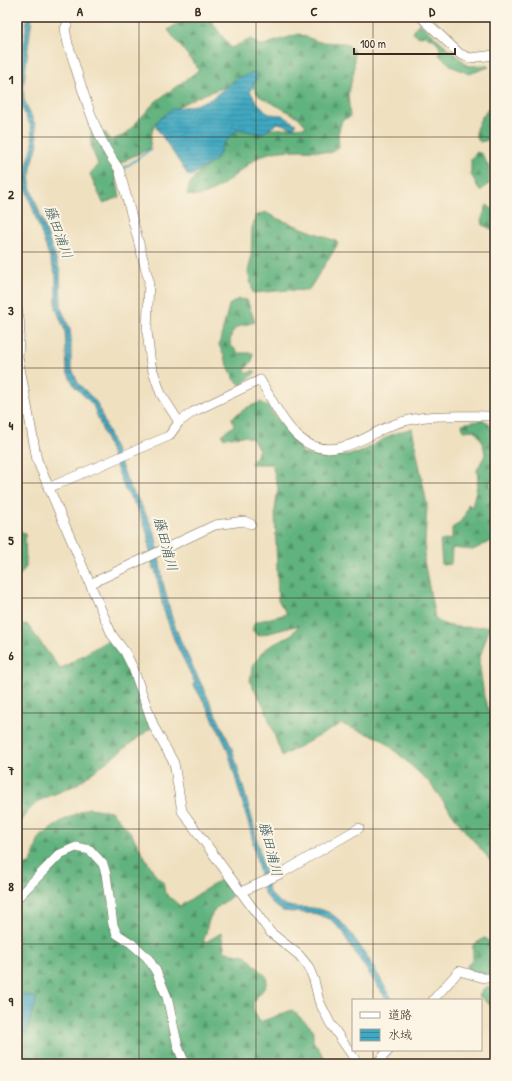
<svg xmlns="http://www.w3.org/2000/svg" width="512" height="1081" font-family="'Patrick Hand','Klee One',sans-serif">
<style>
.forest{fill:url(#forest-firs);stroke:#4e6e4e}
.water{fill:url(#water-rules);stroke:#3e6970}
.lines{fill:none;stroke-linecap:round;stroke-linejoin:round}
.stream{stroke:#41a8c1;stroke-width:2}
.minor-casing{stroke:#7a6a57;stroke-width:10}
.minor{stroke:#fff;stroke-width:9}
.grid{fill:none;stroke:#3b2a1e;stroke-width:1;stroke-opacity:0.55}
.labels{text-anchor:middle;stroke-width:4;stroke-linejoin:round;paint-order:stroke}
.water-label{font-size:14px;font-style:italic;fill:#3d5c5f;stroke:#fcf5e5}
.neatline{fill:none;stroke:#3b2a1e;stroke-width:1.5}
.grid-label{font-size:13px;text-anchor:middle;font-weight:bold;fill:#3b2a1e}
</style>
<defs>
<pattern id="forest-firs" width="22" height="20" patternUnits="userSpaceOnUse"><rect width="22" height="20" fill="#60b27e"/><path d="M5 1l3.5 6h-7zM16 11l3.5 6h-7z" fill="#509167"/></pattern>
<pattern id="water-rules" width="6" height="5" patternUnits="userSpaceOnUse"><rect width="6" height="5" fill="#41a8c1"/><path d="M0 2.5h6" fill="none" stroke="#38899c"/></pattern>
</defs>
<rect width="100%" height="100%" fill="#fcf5e5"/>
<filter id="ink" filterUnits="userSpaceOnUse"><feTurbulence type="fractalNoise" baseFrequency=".025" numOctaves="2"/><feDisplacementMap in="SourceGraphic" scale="8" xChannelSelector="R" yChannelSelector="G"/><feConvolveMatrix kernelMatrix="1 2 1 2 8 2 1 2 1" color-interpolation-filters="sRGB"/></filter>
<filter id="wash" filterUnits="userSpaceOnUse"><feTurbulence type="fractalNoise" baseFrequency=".012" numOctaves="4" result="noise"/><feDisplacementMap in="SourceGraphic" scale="16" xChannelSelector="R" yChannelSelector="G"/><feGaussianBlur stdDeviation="0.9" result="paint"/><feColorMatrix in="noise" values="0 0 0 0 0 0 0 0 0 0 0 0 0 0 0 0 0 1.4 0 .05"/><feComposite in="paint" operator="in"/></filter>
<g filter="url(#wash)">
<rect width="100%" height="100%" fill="#efe0c0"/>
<path class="forest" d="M186,17H208L231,48L251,39L260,46L299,34L319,42L346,43L354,51V71L348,95L350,117L342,120L338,134L339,147L330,153C316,149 284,149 269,153C242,160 218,203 187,195L189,185L196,175L210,164L230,134L245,127L259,130L307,127L298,117L259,96L249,81C220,88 193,96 168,113C164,116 159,119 156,123C150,132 152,139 149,149L129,158L114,168L120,197L103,203L90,174L98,164L91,147V130L106,133L110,141L125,135L155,102L199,70L168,30Z
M419,23L469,66L484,65L489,67L469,74L453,67L439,55L440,48L435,40L424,35L419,37L413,33L415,28Z
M495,86V121L487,130L493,136L489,140L480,142L476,138V129L481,118L490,107Z
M477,152L482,154L489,167V184L480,191L471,174V158Z
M487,205L495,211V231L483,225L482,218Z
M265,212L276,218L336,241L338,244L308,291L289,290L253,293L248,272L251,259L252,228L256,216Z
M238,299L247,300L255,322C239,327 231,325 230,344L239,353H253L252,361L245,370L248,373L254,370L256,372L241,385L234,379L219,345L229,305Z
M261,402L269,408L304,454L324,458L359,453L391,435L412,428L427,505L424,561L435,618C447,631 474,627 490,626L479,660L484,697L495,728V869L487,856L465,831L429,782L382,739L341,724L282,756L264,706L250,682L252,666L265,649L291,635L299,625L258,636L252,630L255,622L287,614L278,600L275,510L278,488L272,464H251L259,450L253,439L244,436L223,438L222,434L234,426L232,418L248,407Z
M483,420L489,423L495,441V475L490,483L491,491L495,501V539L473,550L452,548L451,564L442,565L440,541L452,539V528C462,522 466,515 468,504L472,507L478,481L477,470L485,455L483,443L475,430L463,431L462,424Z
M17,528L25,534L26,567L17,579Z
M27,624L60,669L110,639C132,664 140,697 151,728L76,785L38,801L23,817L17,832V626Z
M88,808L111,811L131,833L156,876L163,882L165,893L180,906L224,877L236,893C225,902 212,908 208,923C206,930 207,934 203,941L206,942L221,933L225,952L245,955L267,977C267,999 241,994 260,1022L292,1010L313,1029V1041L327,1061L316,1064H25L17,1058V879L23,873L24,866L31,863L39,838L60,822Z
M485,938L495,945V975L469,972L466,967L473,959V945Z
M488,986L495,990L494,1008L479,996L483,989Z"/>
<path class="water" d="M27,17H32L23,88L24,100L35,124L38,144L31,168L30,186L60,271L61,308L70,329L71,338V367L78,383L97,403L129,485L140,503L151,525L156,538L163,583L172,618L182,644L232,748L253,822L269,892C290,919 310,899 333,915C354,930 378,976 393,1000H387L347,941L345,934L330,919L316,914L283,911L274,905L264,893L250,829L227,748L207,707L193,684L195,683L175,642L163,608L155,569H153L148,542L150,541L138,509L125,490L93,405L75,387L67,372L65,331L56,308V276L25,186L26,167L33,145L31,127L22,108L18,93Z
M256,72L257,78L250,91L256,101L269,114L282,115L296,124L294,128L278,123L262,134L238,129L222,145L219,155L214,161L191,176L188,175L156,127V122L172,109L195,105L211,99L239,77Z
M23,994L37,999L26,1033L17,1030V1007Z"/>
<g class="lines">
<path class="stream" d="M123,169L151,149"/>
</g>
</g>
<g filter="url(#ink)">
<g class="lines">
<defs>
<path id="minor" d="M70,17L65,29L68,44C81,83 94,137 119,169L149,281L147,331L151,365L161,394L179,422
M421,17L460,54L470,58L495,55
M17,309L20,324L18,357L37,460L112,635L125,652L133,668L154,727L174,763L182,811L270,932L299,955L308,966L314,980L319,1001L330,1023L358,1064
M48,488L169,436L179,422L193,412L260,380C280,412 297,459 342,447C361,443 377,430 395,424C427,413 461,416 495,416
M90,584L215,525L244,521L251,524
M241,892L280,874L359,828
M17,898L60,854L76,847L90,850L103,864L106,874L113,925L117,934L131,943L147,957L156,971L167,997L178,1047L185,1064
M433,1000L459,971L484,978H495
M376,1064L389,1050"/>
</defs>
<use href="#minor" class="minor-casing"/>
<use href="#minor" class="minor"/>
</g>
</g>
<path class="grid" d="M139,17V1064M256,17V1064M373,17V1000M17,137H495M17,252H495M17,368H495M17,483H495M17,598H495M17,713H495M17,829H495M17,944H495M373,1050V1064"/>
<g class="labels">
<g class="water-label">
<text transform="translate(59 232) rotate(70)" y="5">藤田浦川</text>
<text transform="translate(166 544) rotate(75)" y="5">藤田浦川</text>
<text transform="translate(271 849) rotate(76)" y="5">藤田浦川</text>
</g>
</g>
<rect width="512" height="1081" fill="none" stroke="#fcf5e5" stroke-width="44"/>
<rect x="352" y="999" width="130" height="52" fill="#fcf5e5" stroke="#afa495"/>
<rect x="360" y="1012" width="20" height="6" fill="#ffffff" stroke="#afa495"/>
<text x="388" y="1019" font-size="12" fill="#3b2a1e">道路</text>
<rect x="360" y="1029" width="20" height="12" fill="url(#water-rules)" stroke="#afa495"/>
<text x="388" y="1039" font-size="12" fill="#3b2a1e">水域</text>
<path d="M354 48v6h101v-6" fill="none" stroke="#3b2a1e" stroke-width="2"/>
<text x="360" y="48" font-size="12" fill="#3b2a1e" stroke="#fcf5e5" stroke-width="3" paint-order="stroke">100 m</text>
<rect x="22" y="22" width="468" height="1037" class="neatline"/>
<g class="grid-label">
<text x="80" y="16">A</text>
<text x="198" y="16">B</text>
<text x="314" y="16">C</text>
<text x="432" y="16">D</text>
<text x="11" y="84">1</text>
<text x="11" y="199">2</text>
<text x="11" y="315">3</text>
<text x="11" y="430">4</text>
<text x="11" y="545">5</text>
<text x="11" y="660">6</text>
<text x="11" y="775">7</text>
<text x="11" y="891">8</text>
<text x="11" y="1006">9</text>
</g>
</svg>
